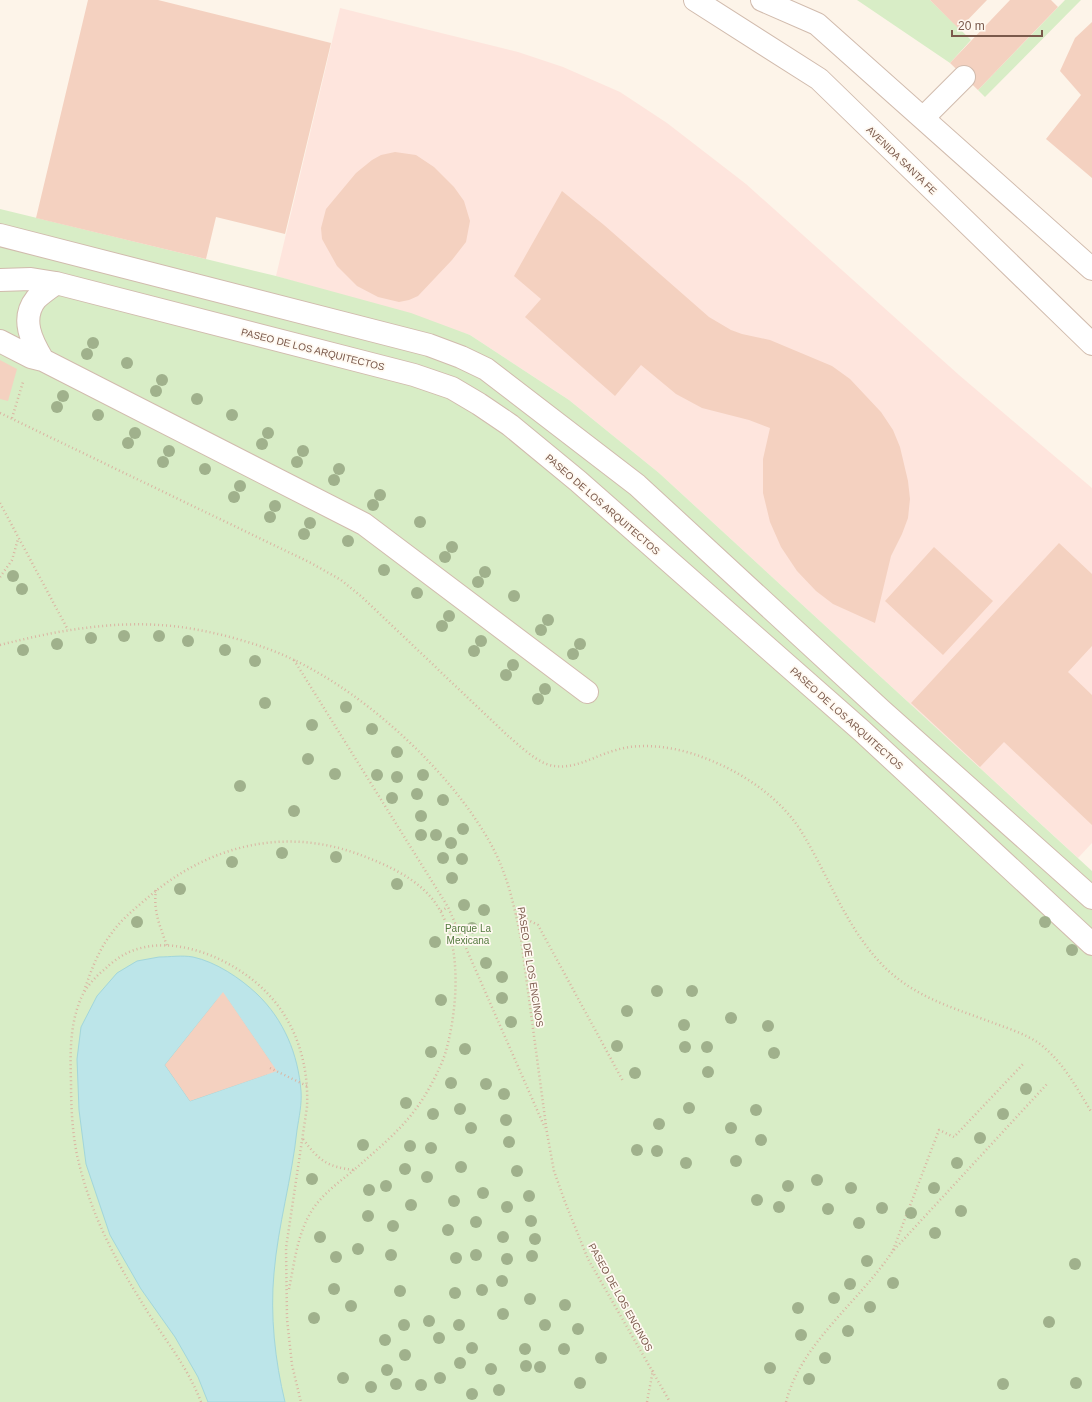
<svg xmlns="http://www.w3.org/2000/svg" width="1092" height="1402" font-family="Arial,sans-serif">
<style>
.commercial{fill:#fee5dd}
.green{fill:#d8edc6}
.water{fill:#bce5e9;stroke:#a2d6db;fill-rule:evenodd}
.building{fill:#f4d1c0}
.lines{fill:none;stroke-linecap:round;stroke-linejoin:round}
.minor-casing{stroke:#d1bbad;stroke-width:24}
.path{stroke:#dab4a2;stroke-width:2.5;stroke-dasharray:1 3;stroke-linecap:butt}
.minor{stroke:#fff;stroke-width:22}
.tree{fill:#a0b18c}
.labels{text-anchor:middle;stroke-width:3.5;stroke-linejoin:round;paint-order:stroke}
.street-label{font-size:10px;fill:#7a594b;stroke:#fff9f1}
.park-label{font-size:10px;fill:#547a3f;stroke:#fff9f1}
</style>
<rect width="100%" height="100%" fill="#fdf4e9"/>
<path class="commercial" d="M340,8L518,52L563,67L620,92L667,123L746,184L959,375L1092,488V843L1078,858L659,473L569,400L470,335L276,276Z"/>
<path class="green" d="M857,0H930L971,40L950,63Z
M1065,0H1081L985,97L978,90Z
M0,209L276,276L411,313L470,335L569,400L659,473L1092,871V1402H0Z"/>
<path class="water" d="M159,957C170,957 182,955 193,957C216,962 240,978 257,994C284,1020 298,1054 301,1091C302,1104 299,1117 297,1130C292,1178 278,1225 274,1273C270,1315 275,1361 285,1402H208L198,1377L175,1337L141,1289L110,1235L86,1164L79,1110L77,1059L81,1027L97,996L117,973L137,961ZM227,999L271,1063L267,1074L190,1101L165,1065L217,1000Z"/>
<path class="building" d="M88,0H158L331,43L285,234L216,217L206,259L36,218Z
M930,0H987L959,29Z
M1010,0H1051L1058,7L978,90L950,63Z
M1092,22V178L1046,139L1081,95L1060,71L1075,38Z
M395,152L416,155L434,167L454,187L464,201L470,221L466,242L452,260L418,296L409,300L399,302L378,297L357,286L337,266L322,239L321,228L326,209L356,173L372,160L381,155Z
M562,191L604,225L709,317L731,330L742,334L770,340L832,366L850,379L881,412L893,430L900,447L908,481L910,499L908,518L902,534L891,556L875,623L833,604L816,591L797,571L781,547L770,522L763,493V459L770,428L749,420L702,408L676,394L641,365L615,396L525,317L541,299L514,276Z
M0,360L17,369L8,401L0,399Z
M1059,543L1092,574V646L1068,672L1092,695V825L1004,742L980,767L911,703Z
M934,547L993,601L943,655L885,601Z
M223,992L277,1071L190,1101L165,1065Z"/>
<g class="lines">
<defs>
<path id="minor" d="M695,0L819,79L1092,344
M762,0L817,24L1092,269
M923,118L964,77
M0,235L429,345L461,357L486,369L637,485L881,710L1092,898
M0,280L31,279L56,283L414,375L452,388L479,404L510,425L578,481L862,731L1092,944
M0,341L31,357L43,360L364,524L587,692
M43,360C32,342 20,319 36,299C42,293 50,288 56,283"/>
</defs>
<use href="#minor" class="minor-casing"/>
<path class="path" d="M0,413L311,563L341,580L362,597L507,735C519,745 538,764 554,766C577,769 594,756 616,750C642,742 676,747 702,757C740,771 779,796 801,831C827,873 843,920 876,958C908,995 948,1006 991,1022C1007,1028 1026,1034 1040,1044C1064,1063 1076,1087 1092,1113
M12,418L23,382
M0,503L68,630
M0,577L12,560L18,539
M0,645C59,630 119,619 181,627C216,632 262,644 294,660C370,696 459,779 496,854C509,881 515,910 521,939L547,1133L554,1171L565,1202L588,1259L670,1402
M294,660L448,907L545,1128
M156,890C153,911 160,926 167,946
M441,911L448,907
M516,914L538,925L623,1081
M84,991C91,971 98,951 111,934C120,921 132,911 145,900C205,847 281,826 358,854C382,863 408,874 426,892C464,929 459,1003 446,1051C441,1068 426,1096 415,1110C398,1133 375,1151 354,1170C328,1167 319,1161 303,1139
M270,1068L307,1086
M893,1250L939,1130L954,1137L1024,1063
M289,1289C295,1260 298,1225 319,1201C329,1189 342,1180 354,1170
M201,1402C186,1363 162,1337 141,1301C112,1255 89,1209 77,1155C72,1130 71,1105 71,1081C70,1052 70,1022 82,996C87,986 96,976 105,969C111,963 119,957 127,953C173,931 237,960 269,995C297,1025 309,1066 307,1107L286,1248L287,1319L292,1365L301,1402
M647,1402L653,1370
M786,1402C801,1343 859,1302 892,1252L1047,1084"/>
<use href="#minor" class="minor"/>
</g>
<g class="tree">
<circle cx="93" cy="343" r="6"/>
<circle cx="87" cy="354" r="6"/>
<circle cx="127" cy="363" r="6"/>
<circle cx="162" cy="380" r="6"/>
<circle cx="156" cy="391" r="6"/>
<circle cx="63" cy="396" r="6"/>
<circle cx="197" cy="399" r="6"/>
<circle cx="57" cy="407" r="6"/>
<circle cx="98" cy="415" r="6"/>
<circle cx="232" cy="415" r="6"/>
<circle cx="135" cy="433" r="6"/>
<circle cx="268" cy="433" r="6"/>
<circle cx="128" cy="443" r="6"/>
<circle cx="262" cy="444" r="6"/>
<circle cx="169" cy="451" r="6"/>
<circle cx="303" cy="451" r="6"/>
<circle cx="163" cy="462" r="6"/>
<circle cx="297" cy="462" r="6"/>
<circle cx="205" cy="469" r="6"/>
<circle cx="339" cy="469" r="6"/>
<circle cx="334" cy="480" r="6"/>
<circle cx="240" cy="486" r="6"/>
<circle cx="380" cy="495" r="6"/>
<circle cx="234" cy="497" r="6"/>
<circle cx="373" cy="505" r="6"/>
<circle cx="275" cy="506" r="6"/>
<circle cx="270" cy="517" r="6"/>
<circle cx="420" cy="522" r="6"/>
<circle cx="310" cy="523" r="6"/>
<circle cx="304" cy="534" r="6"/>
<circle cx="348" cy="541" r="6"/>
<circle cx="452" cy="547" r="6"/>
<circle cx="445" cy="557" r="6"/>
<circle cx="384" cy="570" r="6"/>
<circle cx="485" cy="572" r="6"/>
<circle cx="13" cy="576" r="6"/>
<circle cx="478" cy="582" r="6"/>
<circle cx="22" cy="589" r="6"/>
<circle cx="417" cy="593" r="6"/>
<circle cx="514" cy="596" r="6"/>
<circle cx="449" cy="616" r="6"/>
<circle cx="548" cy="620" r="6"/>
<circle cx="442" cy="626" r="6"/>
<circle cx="541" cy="630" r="6"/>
<circle cx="124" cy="636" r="6"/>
<circle cx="159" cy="636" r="6"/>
<circle cx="91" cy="638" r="6"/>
<circle cx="188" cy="641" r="6"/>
<circle cx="481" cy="641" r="6"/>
<circle cx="57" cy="644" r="6"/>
<circle cx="580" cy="644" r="6"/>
<circle cx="23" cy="650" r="6"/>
<circle cx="225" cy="650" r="6"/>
<circle cx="474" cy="651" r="6"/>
<circle cx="573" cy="654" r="6"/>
<circle cx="255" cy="661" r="6"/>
<circle cx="513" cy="665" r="6"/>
<circle cx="506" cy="675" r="6"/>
<circle cx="545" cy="689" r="6"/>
<circle cx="538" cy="699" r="6"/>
<circle cx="265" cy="703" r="6"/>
<circle cx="346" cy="707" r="6"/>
<circle cx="312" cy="725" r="6"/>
<circle cx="372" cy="729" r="6"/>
<circle cx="397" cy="752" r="6"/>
<circle cx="308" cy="759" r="6"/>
<circle cx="335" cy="774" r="6"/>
<circle cx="377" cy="775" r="6"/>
<circle cx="423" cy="775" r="6"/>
<circle cx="397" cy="777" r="6"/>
<circle cx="240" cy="786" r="6"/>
<circle cx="417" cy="794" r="6"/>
<circle cx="392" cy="798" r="6"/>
<circle cx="443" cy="800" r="6"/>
<circle cx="294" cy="811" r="6"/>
<circle cx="421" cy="816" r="6"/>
<circle cx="463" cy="829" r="6"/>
<circle cx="421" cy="835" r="6"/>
<circle cx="436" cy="835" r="6"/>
<circle cx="451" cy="843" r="6"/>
<circle cx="282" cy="853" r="6"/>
<circle cx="336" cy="857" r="6"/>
<circle cx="443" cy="858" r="6"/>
<circle cx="462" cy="859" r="6"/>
<circle cx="232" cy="862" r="6"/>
<circle cx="452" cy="878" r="6"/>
<circle cx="397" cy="884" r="6"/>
<circle cx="180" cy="889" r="6"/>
<circle cx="464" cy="905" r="6"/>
<circle cx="484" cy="910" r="6"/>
<circle cx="137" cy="922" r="6"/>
<circle cx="1045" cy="922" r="6"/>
<circle cx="472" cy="928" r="6"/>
<circle cx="435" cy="942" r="6"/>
<circle cx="1072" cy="950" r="6"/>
<circle cx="486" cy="963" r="6"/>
<circle cx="502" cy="977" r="6"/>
<circle cx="657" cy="991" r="6"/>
<circle cx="692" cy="991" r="6"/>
<circle cx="502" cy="998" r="6"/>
<circle cx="441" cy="1000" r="6"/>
<circle cx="627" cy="1011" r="6"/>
<circle cx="731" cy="1018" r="6"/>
<circle cx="511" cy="1022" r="6"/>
<circle cx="684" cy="1025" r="6"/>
<circle cx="768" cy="1026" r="6"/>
<circle cx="617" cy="1046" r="6"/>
<circle cx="685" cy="1047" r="6"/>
<circle cx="707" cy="1047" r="6"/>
<circle cx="465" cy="1049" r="6"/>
<circle cx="431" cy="1052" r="6"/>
<circle cx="774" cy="1053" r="6"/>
<circle cx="708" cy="1072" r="6"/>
<circle cx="635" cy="1073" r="6"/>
<circle cx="451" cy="1083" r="6"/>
<circle cx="486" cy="1084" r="6"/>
<circle cx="1026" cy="1089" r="6"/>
<circle cx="504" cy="1094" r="6"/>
<circle cx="406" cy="1103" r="6"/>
<circle cx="689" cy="1108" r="6"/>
<circle cx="460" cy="1109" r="6"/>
<circle cx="756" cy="1110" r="6"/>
<circle cx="433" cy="1114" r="6"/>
<circle cx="1003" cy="1114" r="6"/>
<circle cx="506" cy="1120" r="6"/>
<circle cx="659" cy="1124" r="6"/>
<circle cx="471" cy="1128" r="6"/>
<circle cx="731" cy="1128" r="6"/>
<circle cx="980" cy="1138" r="6"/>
<circle cx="761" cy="1140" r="6"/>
<circle cx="509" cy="1142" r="6"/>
<circle cx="363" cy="1145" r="6"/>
<circle cx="410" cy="1146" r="6"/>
<circle cx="431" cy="1148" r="6"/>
<circle cx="637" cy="1150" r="6"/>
<circle cx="657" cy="1151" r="6"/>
<circle cx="736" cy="1161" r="6"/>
<circle cx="686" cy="1163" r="6"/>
<circle cx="957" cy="1163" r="6"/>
<circle cx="461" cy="1167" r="6"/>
<circle cx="405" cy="1169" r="6"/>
<circle cx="517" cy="1171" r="6"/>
<circle cx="427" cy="1177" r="6"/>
<circle cx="312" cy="1179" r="6"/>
<circle cx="817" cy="1180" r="6"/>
<circle cx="386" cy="1186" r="6"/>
<circle cx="788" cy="1186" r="6"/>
<circle cx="851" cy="1188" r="6"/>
<circle cx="934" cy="1188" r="6"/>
<circle cx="369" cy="1190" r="6"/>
<circle cx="483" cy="1193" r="6"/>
<circle cx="529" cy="1196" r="6"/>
<circle cx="757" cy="1200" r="6"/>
<circle cx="454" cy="1201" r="6"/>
<circle cx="411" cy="1205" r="6"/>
<circle cx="507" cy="1207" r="6"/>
<circle cx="779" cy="1207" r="6"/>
<circle cx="882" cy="1208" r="6"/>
<circle cx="828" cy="1209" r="6"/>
<circle cx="961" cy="1211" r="6"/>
<circle cx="911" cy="1213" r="6"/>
<circle cx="368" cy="1216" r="6"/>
<circle cx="531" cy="1221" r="6"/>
<circle cx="476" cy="1222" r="6"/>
<circle cx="859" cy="1223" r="6"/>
<circle cx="393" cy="1226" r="6"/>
<circle cx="448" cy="1230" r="6"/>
<circle cx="935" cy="1233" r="6"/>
<circle cx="320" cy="1237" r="6"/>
<circle cx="503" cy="1237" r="6"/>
<circle cx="535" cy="1239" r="6"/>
<circle cx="358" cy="1249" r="6"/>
<circle cx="391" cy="1255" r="6"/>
<circle cx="476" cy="1255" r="6"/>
<circle cx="532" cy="1256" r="6"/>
<circle cx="336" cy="1257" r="6"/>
<circle cx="456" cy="1258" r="6"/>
<circle cx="507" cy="1259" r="6"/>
<circle cx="867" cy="1261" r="6"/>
<circle cx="1075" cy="1264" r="6"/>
<circle cx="502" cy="1281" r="6"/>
<circle cx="893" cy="1283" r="6"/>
<circle cx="850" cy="1284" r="6"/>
<circle cx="334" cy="1289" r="6"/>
<circle cx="482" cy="1290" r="6"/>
<circle cx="400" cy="1291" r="6"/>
<circle cx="455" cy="1293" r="6"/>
<circle cx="834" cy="1298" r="6"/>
<circle cx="530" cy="1299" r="6"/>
<circle cx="565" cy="1305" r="6"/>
<circle cx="351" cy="1306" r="6"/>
<circle cx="870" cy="1307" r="6"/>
<circle cx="798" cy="1308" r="6"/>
<circle cx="503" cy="1314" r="6"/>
<circle cx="314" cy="1318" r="6"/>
<circle cx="429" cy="1321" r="6"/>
<circle cx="1049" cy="1322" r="6"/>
<circle cx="404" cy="1325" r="6"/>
<circle cx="459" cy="1325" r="6"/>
<circle cx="545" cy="1325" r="6"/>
<circle cx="578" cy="1329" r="6"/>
<circle cx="848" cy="1331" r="6"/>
<circle cx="801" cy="1335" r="6"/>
<circle cx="439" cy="1338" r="6"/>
<circle cx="385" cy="1340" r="6"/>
<circle cx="472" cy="1348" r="6"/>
<circle cx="525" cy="1349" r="6"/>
<circle cx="564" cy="1349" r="6"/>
<circle cx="405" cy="1355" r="6"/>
<circle cx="601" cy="1358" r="6"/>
<circle cx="825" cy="1358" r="6"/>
<circle cx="460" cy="1363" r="6"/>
<circle cx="526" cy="1366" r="6"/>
<circle cx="540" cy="1367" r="6"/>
<circle cx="770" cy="1368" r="6"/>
<circle cx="491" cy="1369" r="6"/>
<circle cx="387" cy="1370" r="6"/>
<circle cx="343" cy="1378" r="6"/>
<circle cx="440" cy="1378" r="6"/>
<circle cx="809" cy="1379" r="6"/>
<circle cx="580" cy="1383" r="6"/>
<circle cx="1076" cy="1383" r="6"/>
<circle cx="396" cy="1384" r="6"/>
<circle cx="1003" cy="1384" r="6"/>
<circle cx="421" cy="1385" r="6"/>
<circle cx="371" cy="1387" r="6"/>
<circle cx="499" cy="1390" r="6"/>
<circle cx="472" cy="1394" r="6"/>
</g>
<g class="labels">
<g class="street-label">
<text transform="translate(902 160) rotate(44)" y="4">AVENIDA SANTA FE</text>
<text transform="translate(313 349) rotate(14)" y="4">PASEO DE LOS ARQUITECTOS</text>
<text transform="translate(603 504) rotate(41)" y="4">PASEO DE LOS ARQUITECTOS</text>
<text transform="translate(847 718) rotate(42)" y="4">PASEO DE LOS ARQUITECTOS</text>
<text transform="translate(531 967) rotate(81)" y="4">PASEO DE LOS ENCINOS</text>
<text transform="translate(621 1297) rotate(61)" y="4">PASEO DE LOS ENCINOS</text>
</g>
<g class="park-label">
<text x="468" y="932">Parque La<tspan x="468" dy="12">Mexicana</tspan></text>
</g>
</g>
<path d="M952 30v6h90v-6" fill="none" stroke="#7a594b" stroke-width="2"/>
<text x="958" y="30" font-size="12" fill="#7a594b" stroke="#fff9f1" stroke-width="3" paint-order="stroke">20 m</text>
</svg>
